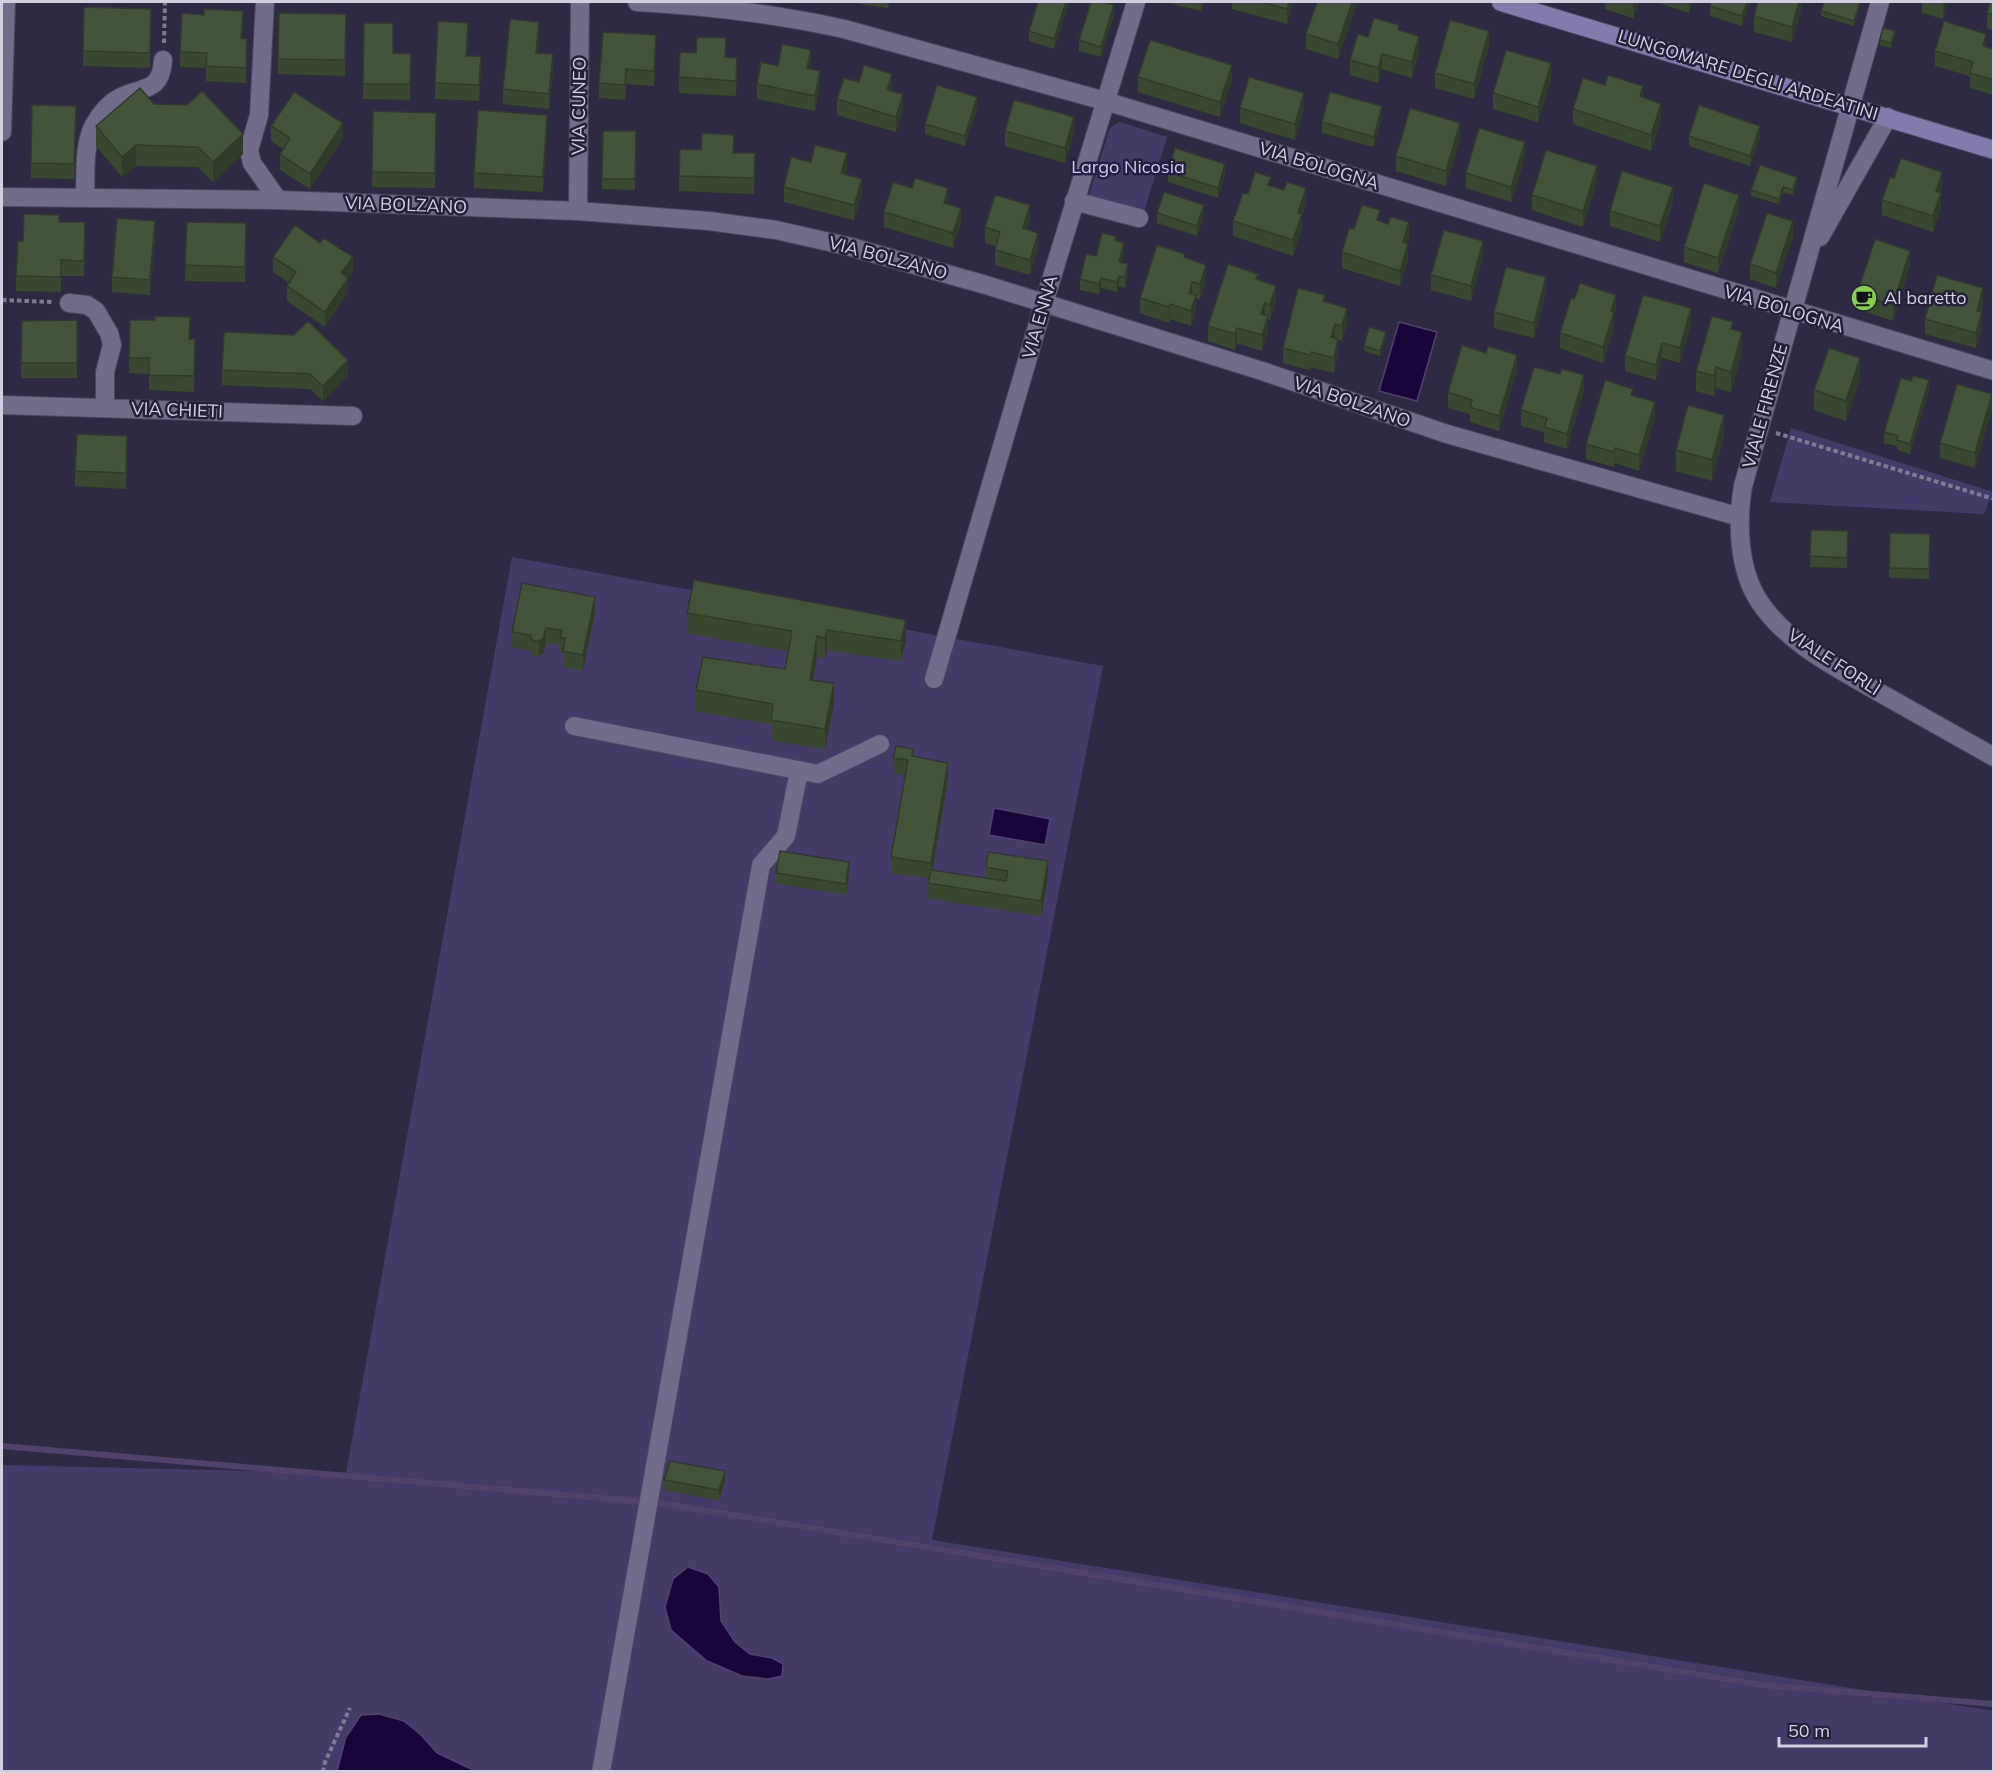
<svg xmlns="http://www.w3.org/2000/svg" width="1995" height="1773" font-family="Mulish,sans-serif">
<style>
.green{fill:#453b69}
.water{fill:#180539;stroke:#50426b;stroke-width:1.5}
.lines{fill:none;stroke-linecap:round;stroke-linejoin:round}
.stream{stroke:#50426b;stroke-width:6}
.minor-casing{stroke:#4c475d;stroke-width:20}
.major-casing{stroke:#4c475d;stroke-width:20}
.path{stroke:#7f7c91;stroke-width:4;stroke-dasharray:4.5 3;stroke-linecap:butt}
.minor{stroke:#716c89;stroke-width:18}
.major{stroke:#847aac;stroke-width:18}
.wall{fill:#3a4832}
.shaded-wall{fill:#303b29}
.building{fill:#44543a;stroke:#303b29;stroke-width:1.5}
.labels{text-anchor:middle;stroke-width:5;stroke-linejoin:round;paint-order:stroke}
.street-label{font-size:18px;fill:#d1cfe0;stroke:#252039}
.park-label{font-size:18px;fill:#d1c8fd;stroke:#252039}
.poi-label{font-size:18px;fill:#d1cfe0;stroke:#252039;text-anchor:start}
</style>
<rect width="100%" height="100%" fill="#2f2a44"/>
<path class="green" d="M1120,122L1167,137L1143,215L1088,198L1110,128Z
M1791,428L1993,492L1984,514L1770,502Z
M512,557L1103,666L932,1540L1994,1711L1993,1772H2V1465L346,1473Z"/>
<path class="water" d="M1399,322L1437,332L1417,401L1379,391Z
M994,808L1050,819L1045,845L989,835Z
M688,1567L708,1574L719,1587L721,1621L735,1642L750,1654L772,1658L783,1664L782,1676L768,1679L742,1676L707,1661L671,1630L665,1607L673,1579Z
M379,1714L404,1721L421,1735L437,1753L475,1771H337L346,1737L361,1715Z"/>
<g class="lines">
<path class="stream" d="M2,1446L659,1503L1762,1685L1994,1704"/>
<defs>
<path id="minor" d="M265,2L259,115L249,150L252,163L278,200
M637,2C709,6 773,13 844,29L1105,101L1994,371
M1880,2L1743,486C1737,522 1738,569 1759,601C1787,644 1839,669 1882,694C1919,715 1956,736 1994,757
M2,132L6,2
M2,197L278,200L578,211L709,221L776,230L851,247L986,285L1262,371L1447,434L1740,517
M85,197C86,174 83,146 94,125C100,114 108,104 119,98C141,86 161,94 163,60
M1074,201L1139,218
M578,211L580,2
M1820,237L1888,117
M69,303L87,305L96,311L109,333L112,345L105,372V408
M2,405L353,416
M934,679L1044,303L1136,2
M574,726L818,774L880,744
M601,1772L761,865L786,836L799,771"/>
<path id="major" d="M1501,2L1994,150"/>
</defs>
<use href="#minor" class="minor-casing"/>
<use href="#major" class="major-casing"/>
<path class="path" d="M164,43L165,2
M2,300L52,302
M1776,433L1994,499
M323,1772L325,1762L350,1708"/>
<use href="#minor" class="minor"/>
<use href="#major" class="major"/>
</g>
<path class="wall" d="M855,2H889L888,8L855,3Z
M1069,2L1054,49L1029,41V31Z
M1164,2H1204L1201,11Z
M1232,2H1293L1287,24L1232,9Z
M1357,2L1338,59L1306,49V34Z
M1605,2H1639L1633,18L1605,9Z
M1659,2H1693L1689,13L1659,3Z
M1750,2L1742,26L1710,16V6Z
M1758,2H1803L1792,42L1754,32V16Z
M1824,2H1861L1854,26L1821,16V11Z
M1922,2H1948L1943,19L1922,13Z
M1994,2V31L1987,29V13Z
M1114,15L1101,57L1079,51V40Z
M364,23L393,53L411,54L410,100L363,99Z
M151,24L150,68L83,66V51Z
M243,26L242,38L247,54L246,83L206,81V68L180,67V52Z
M346,30L345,76L278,74V59Z
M1399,30L1419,51L1412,78L1382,69L1378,83L1350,75V60L1368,37Z
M1895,36L1891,48L1880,45V40Z
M539,37L538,53L553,70L549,109L503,104V89Z
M468,38L467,56L481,72L479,101L435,99V83Z
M1489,46L1474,99L1435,88V73Z
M1986,47L1994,49V95L1970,88V76L1935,66V51Z
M656,50L654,86L626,84L625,100L599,98V83Z
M726,57L737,73L736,96L679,93V77Z
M811,65L810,69L820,86L815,111L757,99V84L778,66Z
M1138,77L1232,80L1220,117L1138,92Z
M1551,79L1538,122L1493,109V93Z
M859,82L892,89V91L903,110L896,132L837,115V99Z
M1605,85L1643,98L1661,119L1651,151L1573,124V109Z
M154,104L243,154L213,182L198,167L136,166L122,177L96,146V126Z
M977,108L965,146L925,134V124Z
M1240,108H1304L1295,140L1240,123Z
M373,111L436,128L435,188L372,187Z
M1382,116L1374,147L1322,133V122Z
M76,121L74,179L31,178V163Z
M271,126L343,138L310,189L280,170V154L283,149L271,141Z
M547,130L543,192L474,188V173Z
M603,131H636L635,190L602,189Z
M1005,131L1074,133L1065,163L1005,146Z
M1689,136H1760L1750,166L1689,146Z
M1460,138L1446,186L1396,171V156Z
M734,153L755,169L754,194L679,191V176Z
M1525,157L1511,202L1466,188V173Z
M811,162L847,169L845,174L862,194L854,220L784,202V187Z
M1168,172L1225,174L1218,198L1168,182Z
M1597,181L1583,227L1532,210V195Z
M1797,182L1793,195L1783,192L1779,204L1751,196V190Z
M1271,186L1306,204L1302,216V230L1293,256L1233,236V221L1248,194Z
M1942,187L1940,192L1941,208L1933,232L1882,215V200Z
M1673,202L1660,242L1610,226V211Z
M948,204L961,223L953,248L884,227V212Z
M1739,210L1718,273L1684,262V247Z
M1157,213L1204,215L1197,236L1157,223Z
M1030,220L1027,230L1038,248L1030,275L995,265V250L996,246L985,243V227Z
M1380,221L1409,238L1407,244L1408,259L1400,286L1342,268V252L1354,229Z
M1994,221V244H1993Z
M59,222L85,238L84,276H61V292L16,291V276L23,241Z
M187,222L246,223L245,282L185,281Z
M155,236L150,295L112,292V277Z
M1793,237L1776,288L1750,279V264Z
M1116,241L1124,253L1122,262L1128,274L1125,288L1119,286L1117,292L1101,288L1099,294L1080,290V279L1096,256Z
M1483,256L1471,301L1431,290V275Z
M273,257L353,272L348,279V293L325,327L287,301V286L289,283L273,272Z
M1185,258L1206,280L1200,300L1196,298V310L1191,326L1170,319L1169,323L1140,313V298Z
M1910,266L1893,321L1857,309V294Z
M1258,280L1276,301L1270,320L1268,319V331L1262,351L1237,343L1235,350L1208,341V326Z
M1546,292L1534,338L1494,328V312Z
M1325,302L1347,323L1342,341L1338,340V354L1334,373L1311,367L1310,370L1283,363V348Z
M1983,303L1981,312L1982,328L1976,348L1925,334V319Z
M1616,310L1614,316V328L1603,363L1560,348V333Z
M77,320V378H21L22,321Z
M1691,324L1680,363L1662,358L1656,380L1625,371V356Z
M1733,329L1742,352L1731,392L1716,388L1714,396L1696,391V371Z
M294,335L348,375L323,401L310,389L222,385V370Z
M1386,337L1380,356L1364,351V346Z
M190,339L195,354L194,392L149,390V374L129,373V358Z
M1517,370L1499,431L1470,422V414L1448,408V392Z
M1860,378L1846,421L1814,410V390Z
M1584,390L1567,449L1544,442V432L1521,426V410Z
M1929,390L1910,454L1897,450V446L1884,443V432Z
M1633,396L1655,418L1639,471L1615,463L1614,467L1586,459V444Z
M1992,409L1975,468L1940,458V443Z
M1724,436L1712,481L1676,471V450Z
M127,451L126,489L75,486V471Z
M1811,530L1848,541L1847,568L1810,567Z
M1890,533L1930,534L1929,579L1889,578Z
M694,580L906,640L901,661L827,650L825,658L817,656L813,680L834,704L825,749L771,740V724L696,711V690L785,669L788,651L687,633V613Z
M595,612L583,670L563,667V652H560V645L546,643L543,654L539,656H533L530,650L512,647V632Z
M913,756L948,778L933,870L986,878V867L1048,877L1041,916L928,898V883L929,878L891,873V857L905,775L893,773V758Z
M849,872L846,895L776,883V873Z
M664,1480L725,1481L719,1500L664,1490Z"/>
<path class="shaded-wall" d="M1066,2H1069V3L1054,49V39Z
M1201,2H1204L1201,11Z
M1289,2H1293L1287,24V9Z
M1352,2H1357V4L1338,59V44Z
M1634,2H1639L1633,18V3Z
M1689,2H1693L1689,13Z
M1747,2H1750L1742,26V16Z
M1799,2H1803L1792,42V27Z
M1860,2H1861L1854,26V21Z
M1943,2H1948L1943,19Z
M1114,5V15L1101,57V47Z
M539,22V37L536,68V53Z
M1489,31V46L1474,99V84Z
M1895,31V36L1891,48V43Z
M1986,34V49L1983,46Z
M656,35V50L654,86V71Z
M1419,36V51L1412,78V62Z
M811,50V65L807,83V68Z
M553,54V70L549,109V94Z
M1382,54V69L1378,83V68Z
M481,56V72L479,101V85Z
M737,58V73L736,96V81Z
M1551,63V79L1538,122V107Z
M1232,65V80L1220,117V102Z
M820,71V86L815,111V96Z
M892,74V89L887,105V90Z
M1643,86V102L1640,96Z
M1304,93V108L1295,140V124Z
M903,94V110L896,132V117Z
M977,97V108L965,146V136Z
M1661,104V119L1651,151V135Z
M1382,106V116L1374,147V137Z
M547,115V130L543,192V177Z
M1074,117V133L1065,163V148Z
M343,123V138L310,189V174Z
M1460,123V138L1446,186V171Z
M1760,126V136L1750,166V156Z
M243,134V154L213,182V162Z
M1525,142V157L1511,202V187Z
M136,145V166L122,177V157Z
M847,153V169L841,189V173Z
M1225,164V174L1218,198V188Z
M1597,166V181L1583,227V211Z
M1942,172V187L1936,206V191Z
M1797,177V182L1793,195V190Z
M862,179V194L854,220V205Z
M1673,187V202L1660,242V226Z
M1783,187V192L1779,204V199Z
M948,188V204L944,203Z
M1306,188V204L1302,216V230L1293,256V240L1298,213Z
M1941,193V208L1933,232V216Z
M1739,195V210L1718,273V258Z
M1030,205V220L1023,244V228Z
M1204,205V215L1197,236V226Z
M961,208V223L953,248V233Z
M155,221V236L150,295V280Z
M1793,221V237L1776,288V273Z
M1409,222V238L1403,257V242Z
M1038,233V248L1030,275V260Z
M1483,241V256L1471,301V286Z
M1124,243V253L1119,272V262Z
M1408,244V259L1400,286V271Z
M1910,251V266L1893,321V305Z
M353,257V272L348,279V293L325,327V312L341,273Z
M1128,264V274L1125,288V277Z
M1206,265V280L1200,300V284Z
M1119,276V286L1117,292V282Z
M1546,277V292L1534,338V323Z
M1101,278V288L1099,294V284Z
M1192,282V297L1189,293Z
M1276,286V301L1270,320V305Z
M1983,288V303L1977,327V311Z
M1196,295V310L1191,326V311Z
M1616,295V310L1614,316V328L1603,363V347L1611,311Z
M1265,303V318L1261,314Z
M1170,304V319L1169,323V307Z
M1347,308V323L1342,341V326Z
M1691,308V324L1680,363V348Z
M1982,312V328L1976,348V333Z
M1268,316V331L1262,351V335Z
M1335,324V339L1331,337Z
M1237,328V343L1235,350V334Z
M1386,332V337L1380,356V351Z
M1742,332V352L1731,392V372Z
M1338,339V354L1334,373V358Z
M1662,343V358L1656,380V365Z
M1517,355V370L1499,431V416Z
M1860,358V378L1846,421V401Z
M348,360V375L323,401V386Z
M1716,367V388L1714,396V376Z
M1584,375V390L1567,449V434Z
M1929,380V390L1910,454V444Z
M1992,394V409L1975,468V453Z
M1655,402V418L1639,471V455Z
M1724,415V436L1712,481V460Z
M1615,448V463L1614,467V452Z
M595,597V612L583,670V655Z
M906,620V640L901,661V641Z
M546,628V643L543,654L539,656V641Z
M827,630V650L825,658V638Z
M817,636V656L810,700V680Z
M834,683V704L825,749V729Z
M948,763V778L931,878V863Z
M1048,861V877L1041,916V901Z
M849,862V872L846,895V884Z
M725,1471V1481L719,1500V1490Z"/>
<path class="building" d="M1038,2H1066L1054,39L1029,31Z
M1091,2H1102L1114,5L1101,47L1079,40Z
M1260,2H1289L1287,9Z
M1317,2H1352L1338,44L1306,34Z
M1711,2H1747L1742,16L1710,6Z
M1758,2H1799L1792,27L1754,16Z
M1824,2H1860L1854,21L1821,11Z
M1990,2H1994V15L1987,13Z
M84,7L151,9L150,53L83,51Z
M204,9L243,11L241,38L247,39L246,68L206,66L207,53L180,52L182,13L204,15Z
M279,13L346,14L345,60L278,59Z
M1374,18L1399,25L1398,30L1419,36L1412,62L1382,54L1378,68L1350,60L1358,34L1368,37Z
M510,19L539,22L536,53L553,54L549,94L503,89Z
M1450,20L1489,31L1474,84L1435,73Z
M438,21L468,23L466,56H481L479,85L435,83Z
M1944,21L1986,34L1983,46L1994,49V80L1970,73L1973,62L1935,51Z
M364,23H393V53L411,54L410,84H363Z
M1883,28L1895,31L1891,43L1880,40Z
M603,32L656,35L654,71L626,69L625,85L599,83Z
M697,37L726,38L725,57L737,58L736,81L679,77L680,52L696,53Z
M1150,40L1232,65L1220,102L1138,77Z
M782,44L811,50L807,68L820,71L815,96L757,84L761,62L778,66Z
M1506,50L1551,63L1538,107L1493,93Z
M864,65L892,74L887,90L903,94L896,117L837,99L844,78L859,82Z
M1608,75L1643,86L1640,96L1661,104L1651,135L1573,109L1583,78L1605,85Z
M1249,77L1304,93L1295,124L1240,108Z
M937,85L977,97L965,136L925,124Z
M140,88L154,104L187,105L202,91L243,134L213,162L198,147L136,145L122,157L96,126Z
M294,92L343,123L310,174L280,154L290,138L271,126Z
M1330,92L1382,106L1374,137L1322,122Z
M1014,100L1074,117L1065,148L1005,131Z
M32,105L76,106L74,164L31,163Z
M1699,105L1760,126L1750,156L1689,136Z
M1410,108L1460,123L1446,171L1396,156Z
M478,110L547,115L543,177L474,173Z
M373,111L436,113L435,173L372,172Z
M1479,128L1525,142L1511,187L1466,173Z
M603,131H636L635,179H602Z
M702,133L734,135L733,153H755L754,178L679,176L680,149L701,150Z
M815,145L847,153L841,173L862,179L854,205L784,187L791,157L811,162Z
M1175,148L1225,164L1218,188L1168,172Z
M1546,150L1597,166L1583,211L1532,195Z
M1901,158L1942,172L1936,191L1941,193L1933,216L1882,200L1890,177L1894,178Z
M1760,165L1797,177L1793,190L1783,187L1779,199L1751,190Z
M1622,171L1673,187L1660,226L1610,211Z
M1255,172L1271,177L1268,185L1284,190L1287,182L1306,188L1298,213L1302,214L1293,240L1233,221L1243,193L1248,194Z
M915,178L948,188L944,203L961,208L953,233L884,212L893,182L912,188Z
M1704,183L1739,195L1718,258L1684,247Z
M1164,192L1204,205L1197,226L1157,213Z
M995,195L1030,205L1023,228L1038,233L1030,260L995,250L1000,232L985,227Z
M1362,205L1380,210L1377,220L1388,224L1391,217L1409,222L1403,242L1408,244L1400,271L1342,252L1349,228L1354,229Z
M1767,213L1793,221L1776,273L1750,264Z
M24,214L59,215V222H85L84,261L61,260V277L16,276L18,241H23Z
M117,218L155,221L150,280L112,277Z
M187,222L246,223L245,267L185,265Z
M295,225L320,243L324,238L353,257L341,273L348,278L325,312L287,286L296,272L273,257Z
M1444,230L1483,241L1471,286L1431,275Z
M1102,233L1116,236L1115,240L1124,243L1119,262L1128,264L1125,277L1119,276L1117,282L1101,278L1099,284L1080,279L1086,254L1096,256Z
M1875,239L1910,251L1893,305L1857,294Z
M1157,245L1185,254L1184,257L1206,265L1200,284L1192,282L1189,293L1196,295L1191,311L1170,304L1169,307L1140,298Z
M1228,264L1258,274L1256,279L1276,286L1270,305L1265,303L1261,314L1268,316L1262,335L1237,328L1235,334L1208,326Z
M1506,267L1546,277L1534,323L1494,312Z
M1937,275L1983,288L1977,311L1982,312L1976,333L1925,319Z
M1580,283L1616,295L1611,311L1614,312L1603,347L1560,333L1571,298L1574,299Z
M1298,288L1325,295L1323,301L1347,308L1342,326L1335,324L1331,337L1338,339L1334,358L1311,352L1310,355L1283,348Z
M1643,295L1691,308L1680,348L1662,343L1656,365L1625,356Z
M155,316L190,317L189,339H195L194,376L149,375V358H129L130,320H155Z
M1712,316L1733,322L1731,329L1742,332L1731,372L1716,367L1714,376L1696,371Z
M77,320V363H21L22,321Z
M308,321L348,360L323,386L310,374L222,370L224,332L294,335Z
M1369,327L1386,332L1380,351L1364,346Z
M1462,345L1486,353L1488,346L1517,355L1499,416L1470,407L1472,400L1448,392Z
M1829,348L1860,358L1846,401L1814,390Z
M1534,367L1560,374L1562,369L1584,375L1567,434L1544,427L1547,418L1521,410Z
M1913,376L1929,380L1910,444L1897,440L1898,436L1884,432L1901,378L1911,381Z
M1605,380L1633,389L1631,395L1655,402L1639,455L1615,448L1614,452L1586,444Z
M1957,384L1992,394L1975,453L1940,443Z
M1688,405L1724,415L1712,460L1676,450Z
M77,434L127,436L126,473L75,471Z
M1811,530L1848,531L1847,558L1810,556Z
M1890,533L1930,534L1929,569L1889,568Z
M694,580L906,620L901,641L827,630L825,638L817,636L810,680L834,683L825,729L771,720L773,704L696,690L703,657L785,669L792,631L687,613Z
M522,583L595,597L583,655L563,651L565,638L560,637L562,630L546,628L543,639L539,641H533L530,635L512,632Z
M896,746L913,749L912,756L948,763L931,863L891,857L908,760L893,758Z
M780,851L849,862L846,884L776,873Z
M988,852L1048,861L1041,901L928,883L931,870L1006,881L1008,871L986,867Z
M670,1461L725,1471L719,1490L664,1480Z"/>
<defs>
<symbol id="cafe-disc" viewBox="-11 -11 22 22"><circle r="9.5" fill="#85cf4c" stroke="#252039"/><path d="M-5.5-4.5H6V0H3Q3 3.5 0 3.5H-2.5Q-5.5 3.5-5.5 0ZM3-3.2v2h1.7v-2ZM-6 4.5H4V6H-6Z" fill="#111"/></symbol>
</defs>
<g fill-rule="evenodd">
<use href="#cafe-disc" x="1849" y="283" width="30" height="30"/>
</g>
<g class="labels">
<g class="street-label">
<text transform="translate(1748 75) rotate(17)" y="6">LUNGOMARE DEGLI ARDEATINI</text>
<text transform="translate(579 106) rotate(-89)" y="6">VIA CUNEO</text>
<text transform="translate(1319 166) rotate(17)" y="6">VIA BOLOGNA</text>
<text transform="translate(406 205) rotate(2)" y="6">VIA BOLZANO</text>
<text transform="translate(888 258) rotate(15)" y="6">VIA BOLZANO</text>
<text transform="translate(1784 309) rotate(17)" y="6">VIA BOLOGNA</text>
<text transform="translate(1040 317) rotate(-74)" y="6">VIA ENNA</text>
<text transform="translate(1352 402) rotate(19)" y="6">VIA BOLZANO</text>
<text transform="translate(1765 406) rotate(-75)" y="6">VIALE FIRENZE</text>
<text transform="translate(177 410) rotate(2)" y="6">VIA CHIETI</text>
<text transform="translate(1834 662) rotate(33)" y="6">VIALE FORLÌ</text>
</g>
<g class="park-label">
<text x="1128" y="173">Largo Nicosia</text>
</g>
<g class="poi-label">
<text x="1884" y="304">Al baretto</text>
</g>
</g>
<rect width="1995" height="1773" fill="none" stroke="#d1cfe0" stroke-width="6"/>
<path d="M1779 1737v9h147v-9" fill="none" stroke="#d1cfe0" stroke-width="3"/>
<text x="1788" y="1737" font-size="18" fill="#d1cfe0" stroke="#252039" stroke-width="4.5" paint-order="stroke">50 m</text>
</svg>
